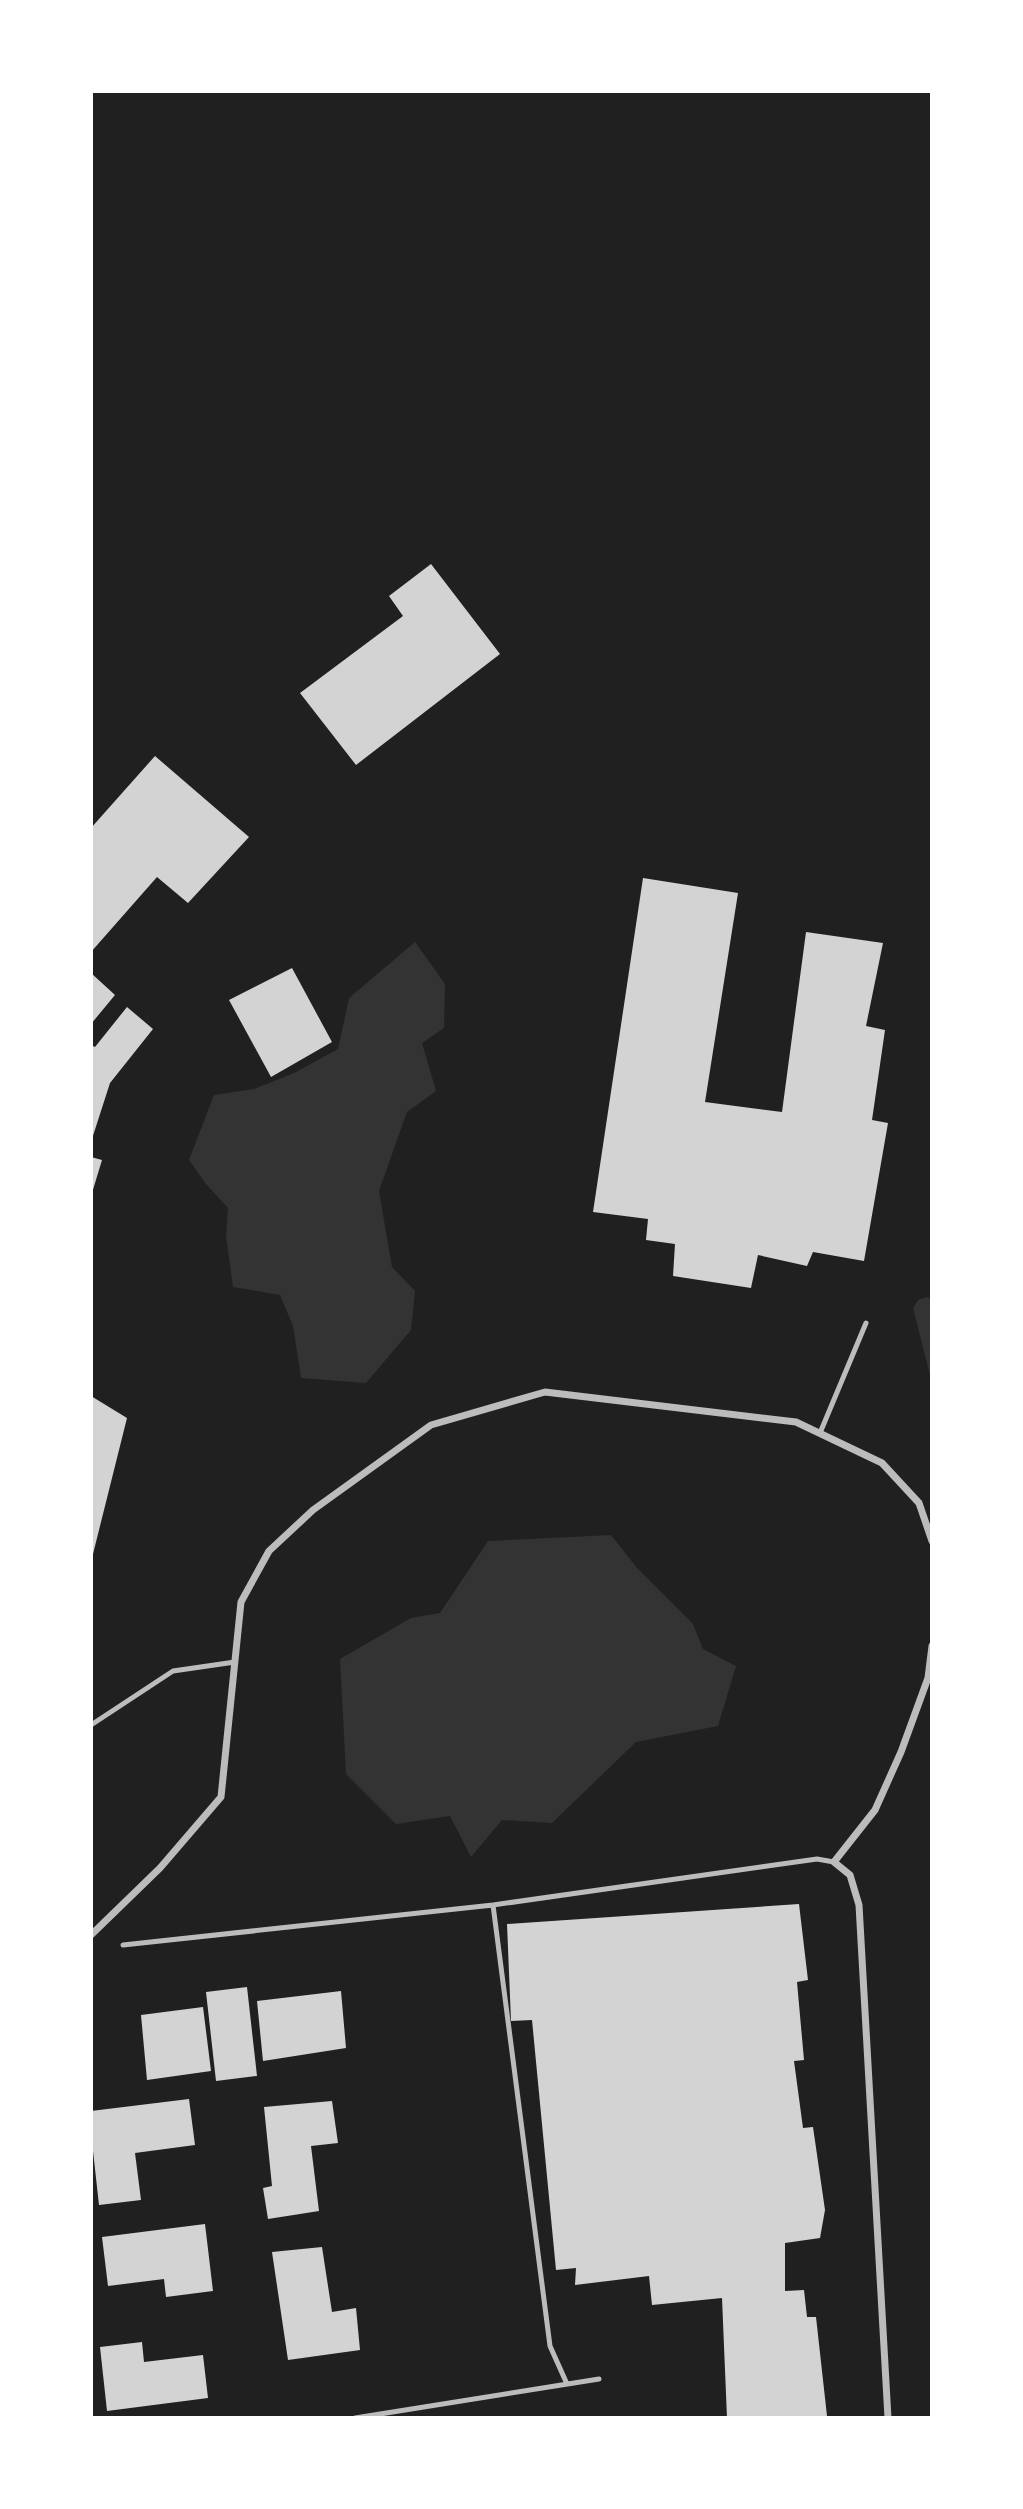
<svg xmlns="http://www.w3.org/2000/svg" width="1023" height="2509" font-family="'Fira Sans',sans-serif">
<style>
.green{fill:#202020}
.water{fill:#333}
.building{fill:#d3d3d3}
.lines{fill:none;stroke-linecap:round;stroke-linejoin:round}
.service{stroke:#bcbcbc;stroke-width:5}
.minor{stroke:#bcbcbc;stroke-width:7}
</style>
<rect width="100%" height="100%" fill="#111"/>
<path class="green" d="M91,91H932V2418H91Z"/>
<path class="water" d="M415,942L445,984L444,1028L422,1043L436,1091L407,1112L379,1191L392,1267L415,1291L411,1330L366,1383L301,1378L293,1326L280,1295L233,1287L226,1236L228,1208L206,1184L189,1160L214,1095L254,1089L294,1073L338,1049L349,998Z
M927,1297L932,1300V1383L913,1308L918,1300Z
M611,1535L637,1568L693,1624L703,1649L736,1666L718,1726L636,1742L552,1823L502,1820L471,1857L450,1816L396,1824L346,1774L340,1659L411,1618L440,1613L488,1541Z"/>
<path class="building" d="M431,564L500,654L356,765L300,693L403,616L389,596Z
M155,756L249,837L188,903L157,877L91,952V828Z
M643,878L738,893L705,1102L782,1112L806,932L883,943L866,1026L885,1030L872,1120L888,1123L864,1261L813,1252L807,1266L758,1255L751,1288L673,1276L675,1244L646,1240L648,1219L593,1212Z
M292,968L332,1042L271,1077L229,1000Z
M91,973L115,995L91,1024Z
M127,1007L153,1029L110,1083L91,1142V1045L95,1047Z
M91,1157L102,1160L92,1193H91Z
M91,1396L127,1418L92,1558H91Z
M799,1904L808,1980L797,1982L804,2060L794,2061L803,2128L813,2127L825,2210L820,2238L785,2243V2291L804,2290L807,2317H816L827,2416L816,2418H727L722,2298L652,2305L649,2276L575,2285L576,2268L556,2270L532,2020L511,2021L507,1924Z
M247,1987L257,2076L216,2081L206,1992Z
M341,1991L346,2048L263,2061L257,2001Z
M203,2007L211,2071L147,2080L141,2015Z
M189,2099L195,2145L135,2153L141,2200L99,2205L91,2133V2111Z
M332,2101L338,2143L311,2146L319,2211L268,2219L263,2188L272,2186L264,2107Z
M205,2224L213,2291L166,2297L164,2279L108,2286L102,2237Z
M322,2247L332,2312L356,2308L360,2350L288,2360L272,2252Z
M142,2342L144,2362L203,2355L208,2398L107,2411L100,2347Z"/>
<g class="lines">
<path class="service" d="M820,1433L866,1323
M91,1725L173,1671L235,1662
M493,1905L550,2346L567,2384
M123,1945L493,1905L817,1859L834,1862
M355,2418L599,2379"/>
<path class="minor" d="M91,1935L160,1868L221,1797L241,1602L269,1551L313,1510L431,1425L545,1392L796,1422L882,1463L919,1503L932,1541
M888,2418L859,1905L850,1875L834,1862L875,1810L901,1752L928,1678L932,1646"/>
</g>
<rect width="1023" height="2509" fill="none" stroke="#ffffff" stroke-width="186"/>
</svg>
